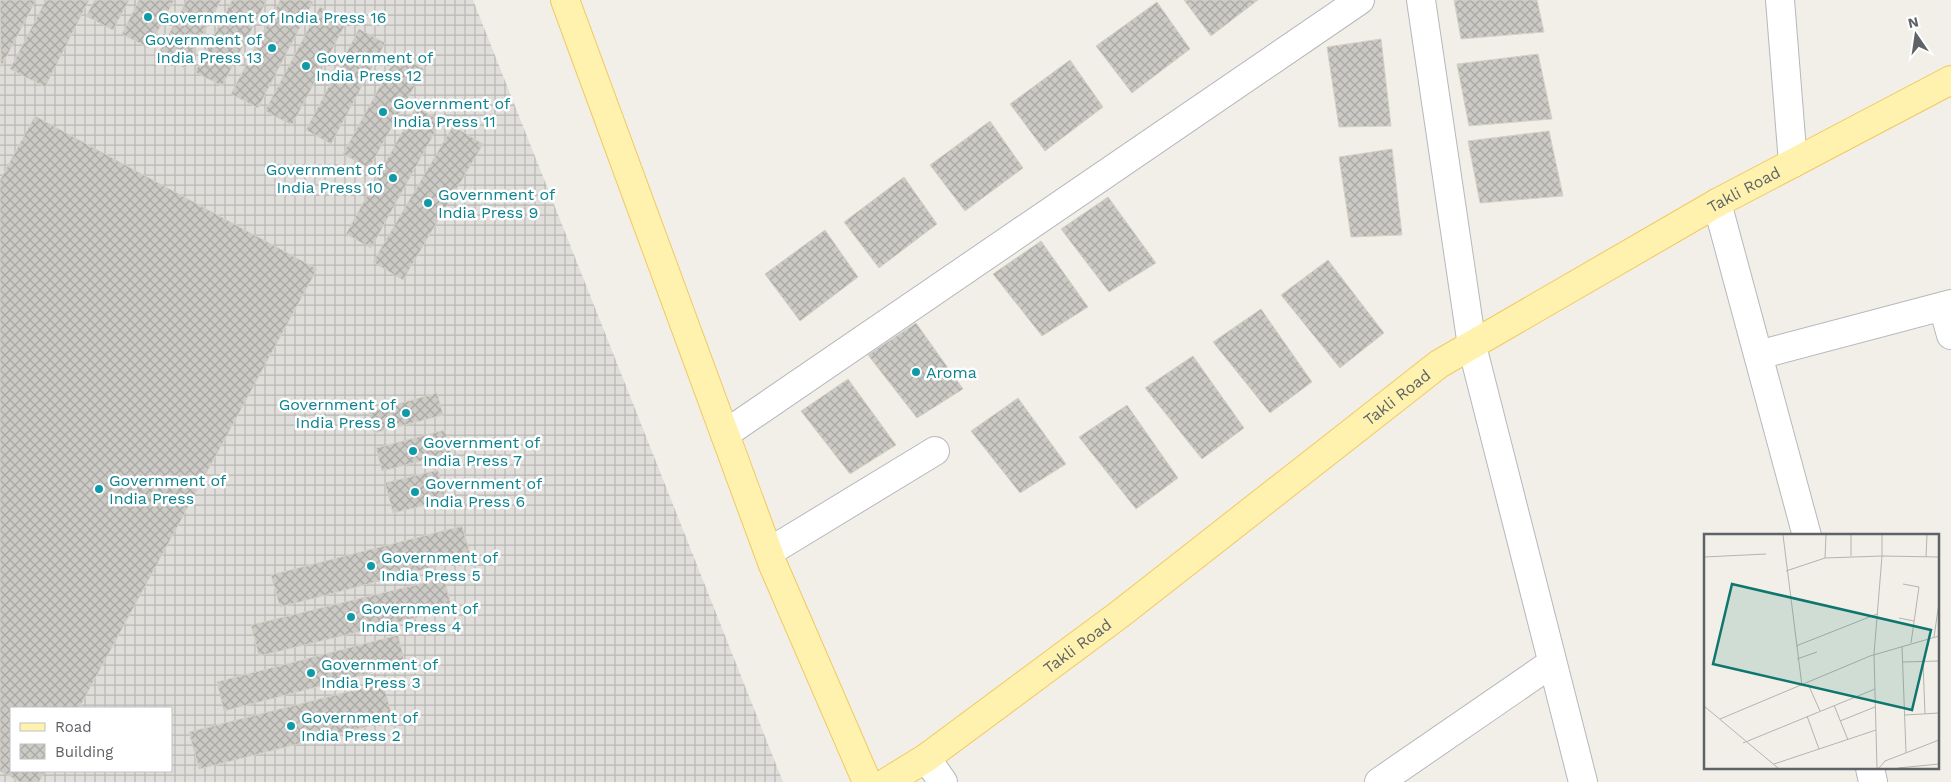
<svg xmlns="http://www.w3.org/2000/svg" width="1951" height="782" font-family="'Work Sans',sans-serif">
<style>
.industrial{fill:url(#industrial-grid);fill-rule:evenodd}
.building{fill:url(#building-cross-hatch);stroke:#d6d1c6}
.lines{fill:none;stroke-linecap:round;stroke-linejoin:round}
.minor-casing{stroke:#b5b8bc;stroke-width:30}
.major-casing{stroke:#f2c960;stroke-width:30}
.minor{stroke:#fff;stroke-width:28}
.major{stroke:#fff2af;stroke-width:28}
.culture-dot{fill:#0f9aa8;stroke:#fff;stroke-width:2}
.labels{text-anchor:middle;stroke-width:5;stroke-linejoin:round;paint-order:stroke}
.culture-label{font-size:16px;fill:#0d838f;stroke:#fff;text-anchor:start}
.street-label{font-size:16px;fill:#5f6368;stroke:#fff}
.inset-road{fill:none;stroke:#b3b3b1;stroke-width:1}
.view{fill:#0f766e;fill-opacity:0.15;stroke:#0f766e;stroke-width:2.5}
.inset-edge{fill:none;stroke:#5f6368;stroke-width:2.5}
</style>
<defs>
<pattern id="industrial-grid" width="8" height="8" patternUnits="userSpaceOnUse" patternTransform="scale(1.25)"><rect width="8" height="8" fill="#e0deda"/><path d="M0 4h8M4 0v8" fill="none" stroke="#b9b8b5"/></pattern>
<pattern id="building-cross-hatch" width="8" height="8" patternUnits="userSpaceOnUse" patternTransform="scale(1.25)"><rect width="8" height="8" fill="#cccac5"/><path d="M0 0l8 8M0 8l8-8" fill="none" stroke="#a9a8a4"/></pattern>
</defs>
<rect width="100%" height="100%" fill="#f1efe8"/>
<path class="industrial" d="M0,0H473L783,782H0ZM11,708H171V771H11Z"/>
<path class="building" d="M1,0H36L1,67L0,3Z
M46,0H89L45,87L10,69Z
M95,0H129L113,30L86,16Z
M139,0H174L149,48L122,34Z
M187,0H221L185,68L158,54Z
M232,0H267L222,86L195,72Z
M280,0H309L313,2L258,108L231,94Z
M1184,0H1258L1211,36Z
M1454,0H1537L1544,32L1461,39Z
M1157,2L1190,49L1132,93L1096,46Z
M320,7L347,21L292,125L265,111Z
M359,29L385,43L331,144L306,130Z
M1381,39L1391,126L1339,127L1327,47Z
M1538,54L1552,119L1469,126L1457,64Z
M397,55L424,69L369,168L343,154Z
M1070,60L1103,107L1045,151L1010,104Z
M416,107L441,121L371,248L346,234Z
M35,116L317,269L79,708H11V771H45L39,782H20L0,771V180Z
M990,121L1023,168L965,211L930,165Z
M453,126L483,144L403,280L373,262Z
M1549,131L1563,196L1480,203L1468,141Z
M1392,149L1402,235L1351,237L1339,157Z
M904,177L937,224L879,268L844,222Z
M1108,197L1156,263L1109,292L1061,229Z
M825,230L858,277L800,321L765,274Z
M1041,241L1088,307L1042,336L993,274Z
M1328,260L1384,333L1340,368L1281,295Z
M1261,309L1312,382L1270,413L1213,342Z
M916,323L963,389L917,418L868,355Z
M1193,356L1244,428L1202,459L1145,388Z
M848,379L896,445L850,474L801,411Z
M437,393L443,415L374,433L369,412Z
M1018,398L1066,464L1020,493L971,431Z
M1127,405L1178,478L1136,509L1079,437Z
M445,430L451,453L382,471L376,448Z
M438,470L446,500L393,513L385,483Z
M462,526L471,557L280,607L271,575Z
M444,578L452,609L259,656L251,625Z
M398,635L405,664L224,711L217,682Z
M383,683L393,720L199,769L189,732Z"/>
<g class="lines">
<defs>
<path id="minor" d="M1421,0L1472,346L1583,782
M1780,0L1793,163
M1717,203L1807,536
M1943,306L1951,335
M1758,355L1951,304
M725,434L1360,0
M769,552L935,451
M926,758L943,782
M1870,768L1873,782
M1379,782L1552,663"/>
<g id="major">
<path d="M565,0L773,565L867,782"/>
<path id="s1" d="M887,782L926,758L1120,614L1439,364L1717,203L1951,80"/>
</g>
</defs>
<use href="#minor" class="minor-casing"/>
<use href="#major" class="major-casing"/>
<use href="#minor" class="minor"/>
<use href="#major" class="major"/>
</g>
<g class="culture-dot">
<circle cx="148" cy="17" r="5"/>
<circle cx="272" cy="48" r="5"/>
<circle cx="306" cy="66" r="5"/>
<circle cx="383" cy="112" r="5"/>
<circle cx="393" cy="178" r="5"/>
<circle cx="428" cy="203" r="5"/>
<circle cx="916" cy="372" r="5"/>
<circle cx="406" cy="413" r="5"/>
<circle cx="413" cy="451" r="5"/>
<circle cx="99" cy="489" r="5"/>
<circle cx="415" cy="492" r="5"/>
<circle cx="371" cy="566" r="5"/>
<circle cx="351" cy="617" r="5"/>
<circle cx="311" cy="673" r="5"/>
<circle cx="291" cy="726" r="5"/>
</g>
<g class="labels">
<g class="culture-label">
<text x="158" y="23">Government of India Press 16</text>
<text x="262" y="45" text-anchor="end">Government of<tspan x="262" dy="18">India Press 13</tspan></text>
<text x="316" y="63">Government of<tspan x="316" dy="18">India Press 12</tspan></text>
<text x="393" y="109">Government of<tspan x="393" dy="18">India Press 11</tspan></text>
<text x="383" y="175" text-anchor="end">Government of<tspan x="383" dy="18">India Press 10</tspan></text>
<text x="438" y="200">Government of<tspan x="438" dy="18">India Press 9</tspan></text>
<text x="926" y="378">Aroma</text>
<text x="396" y="410" text-anchor="end">Government of<tspan x="396" dy="18">India Press 8</tspan></text>
<text x="423" y="448">Government of<tspan x="423" dy="18">India Press 7</tspan></text>
<text x="109" y="486">Government of<tspan x="109" dy="18">India Press</tspan></text>
<text x="425" y="489">Government of<tspan x="425" dy="18">India Press 6</tspan></text>
<text x="381" y="563">Government of<tspan x="381" dy="18">India Press 5</tspan></text>
<text x="361" y="614">Government of<tspan x="361" dy="18">India Press 4</tspan></text>
<text x="321" y="670">Government of<tspan x="321" dy="18">India Press 3</tspan></text>
<text x="301" y="723">Government of<tspan x="301" dy="18">India Press 2</tspan></text>
</g>
<g class="street-label">
<text dy="6" stroke="none"><textPath href="#s1" startOffset="1044">Takli Road</textPath></text>
<text dy="6" stroke="none"><textPath href="#s1" startOffset="639">Takli Road</textPath></text>
<text dy="6" stroke="none"><textPath href="#s1" startOffset="234">Takli Road</textPath></text>
</g>
</g>
<g transform="translate(1704 534)">
<rect width="235" height="235" fill="#f1efe8"/>
<path class="inset-road" d="M79,1L98,152M178,1V22L235,23M147,22V1M0,23L62,20M222,23L223,1M121,24L178,22L170,120L173,234M82,37L121,24L122,1M199,50L215,53L207,109M195,84L210,87M230,103L235,69M92,112L173,80M198,112L202,219M93,125L113,118M199,128L235,127M219,128L221,180M104,150L116,177M130,171L144,206M0,172L74,234M201,181L235,179M103,182L115,215M16,185L166,122L235,102M136,187L171,173M39,209L171,155M70,230L172,196M175,234L181,227L235,206M194,234L235,230"/>
<path class="view" d="M28,50L227,96L208,176L9,130Z"/>
<rect width="235" height="235" class="inset-edge"/>
</g>
<rect x="10" y="707" width="162" height="65" fill="#ffffff" stroke="#bfc1c3"/>
<rect x="20" y="723" width="25" height="8" fill="#fff2af" stroke="#bfc1c3"/>
<text x="55" y="732" font-size="15" fill="#5f6368">Road</text>
<rect x="20" y="744" width="25" height="15" fill="url(#building-cross-hatch)" stroke="#bfc1c3"/>
<text x="55" y="757" font-size="15" fill="#5f6368">Building</text>
<g transform="translate(1916 35) rotate(347)" stroke="#ffffff" stroke-width="4" paint-order="stroke">
<path d="M0-4L9 19L0 12L-9 19Z" fill="#5f6368"/>
<text y="-8" font-size="14" font-weight="bold" text-anchor="middle" fill="#5f6368">N</text>
</g>
</svg>
